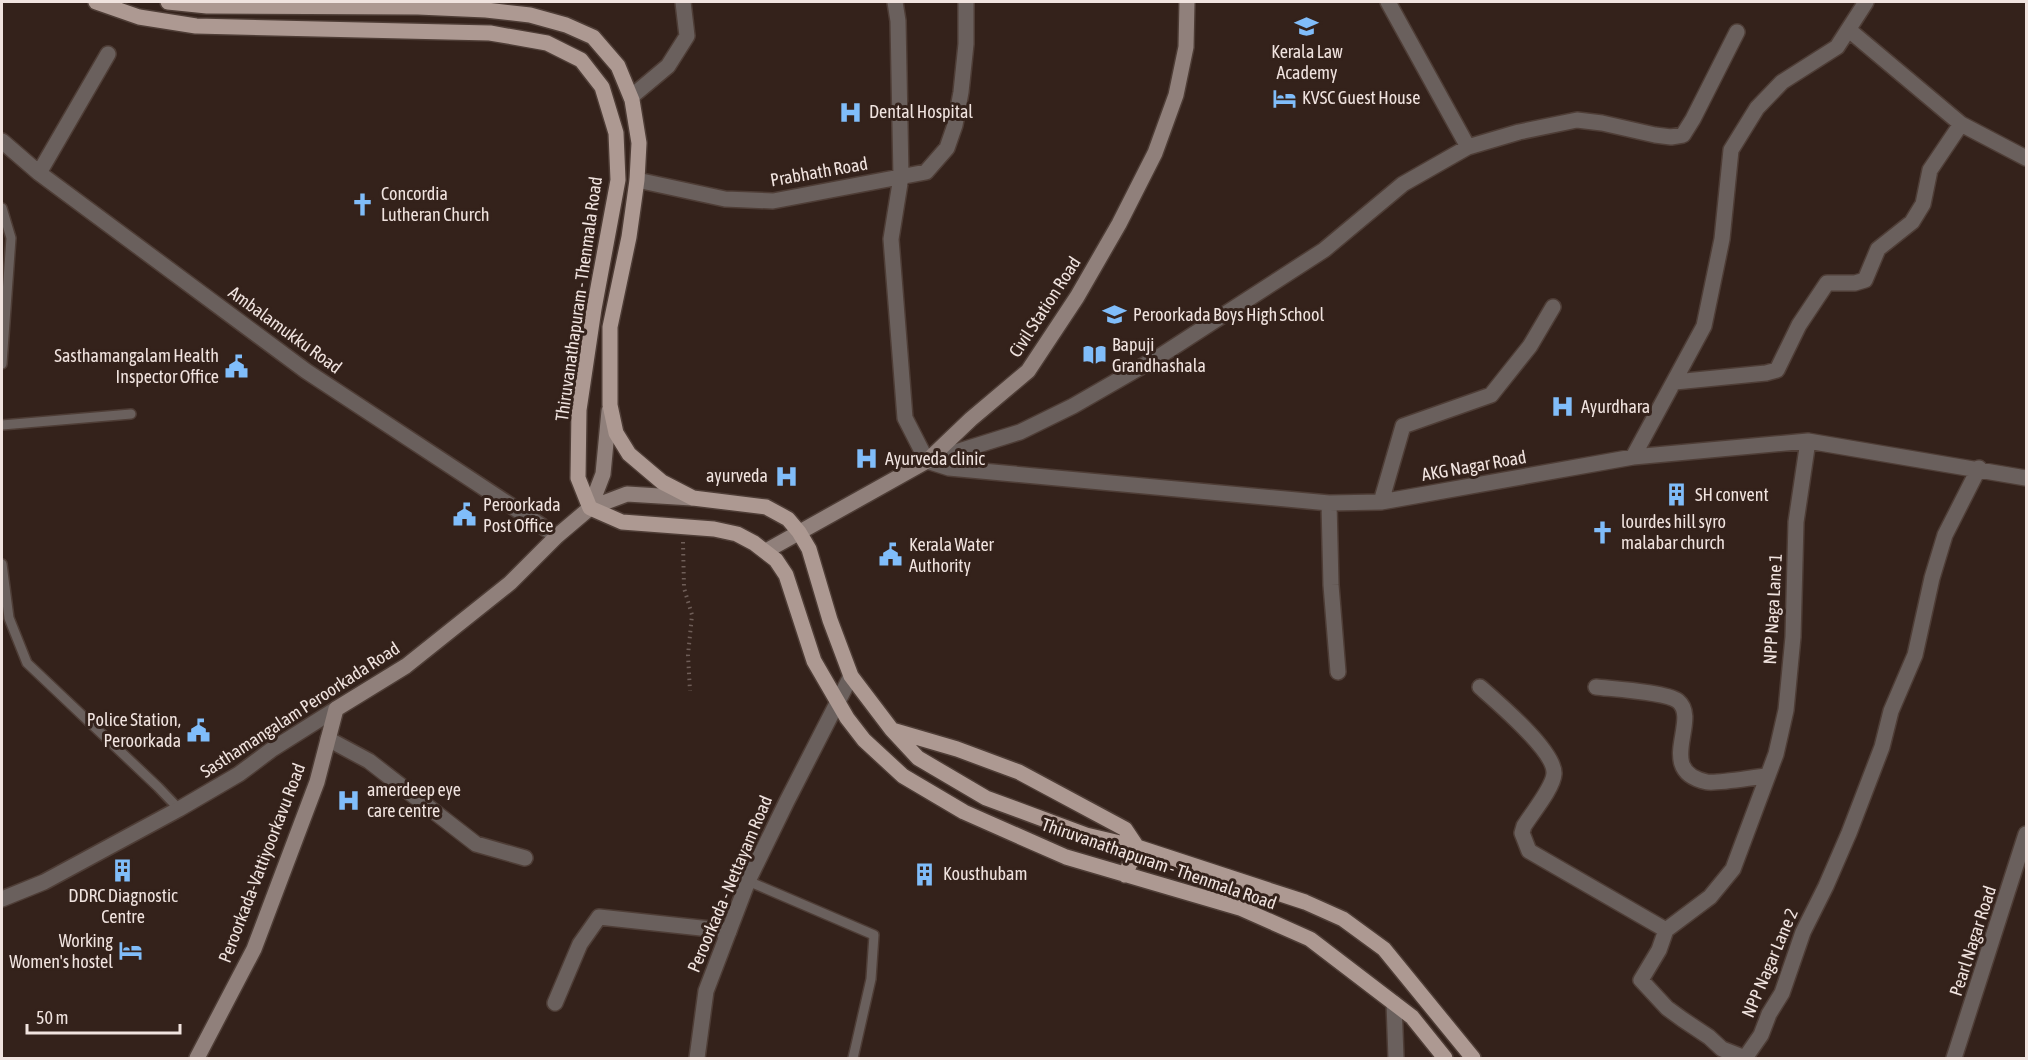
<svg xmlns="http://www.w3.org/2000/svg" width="2028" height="1060" font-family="'Asap Condensed',sans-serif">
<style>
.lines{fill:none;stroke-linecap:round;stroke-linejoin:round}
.service-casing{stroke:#4e3d36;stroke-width:12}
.minor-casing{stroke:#4e3d36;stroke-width:18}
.tertiary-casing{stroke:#4e3d36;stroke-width:18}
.secondary-casing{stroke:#4e3d36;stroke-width:18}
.primary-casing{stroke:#4e3d36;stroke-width:18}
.path{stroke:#6f5e58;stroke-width:4;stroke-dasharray:1.5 4.5;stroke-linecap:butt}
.service{stroke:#6a605d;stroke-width:9}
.minor{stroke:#6a605d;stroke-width:15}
.tertiary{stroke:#6a605d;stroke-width:15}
.secondary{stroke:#90807b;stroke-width:15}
.primary{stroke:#ad9992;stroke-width:15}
.labels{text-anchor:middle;stroke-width:6;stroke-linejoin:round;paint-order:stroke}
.poi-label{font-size:18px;fill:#f0e3df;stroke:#34221b;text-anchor:start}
.street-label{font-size:18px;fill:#f0e3df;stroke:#34221b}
</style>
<rect width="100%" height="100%" fill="#34221b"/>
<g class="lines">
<defs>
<path id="service" d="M2,208L11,238L2,364
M2,425L131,414
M2,564L9,618L27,663L158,787L179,809
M748,881L874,935L871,979L853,1058"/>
<path id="minor" d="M895,2L898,21L901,177L891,239L905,418L927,461
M1388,2L1468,147
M1849,30L1961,124L2026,158
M631,97L668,66L687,36L683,2
M2,141L39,173L306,371L557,536
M39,173L108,54
M637,180L725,199L773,201L926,172L947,148L955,125L961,92L966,44V2
M1675,382L1766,373L1777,370L1799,325L1827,283H1855L1865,280L1878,249L1912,222L1923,204L1930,170L1961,124
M1633,457L1704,326L1722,239L1731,150L1757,108L1782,82L1837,47L1866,2
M927,461L949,468L1329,503L1381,502L1633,457L1808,441L2026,478
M927,461L1020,432L1073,406L1160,356L1324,250L1403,184L1468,147L1519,132L1577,120L1602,123L1655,135L1671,137L1683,135L1693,119L1737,32
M1381,502L1403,426L1491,395L1530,346L1553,307
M1329,503L1331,585L1338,672
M1480,687C1497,702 1556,752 1554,774C1553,788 1532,813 1524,826L1522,833L1529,851L1666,930
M1596,687C1613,689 1666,692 1678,701C1701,720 1654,771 1707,782C1717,784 1754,777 1767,776
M328,739L369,761L476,844L525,858
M1666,930L1659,950L1641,980L1667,1008L1682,1019L1709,1037L1722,1049L1745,1058L1761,1035L1769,1014L1782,993L1803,932L1826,886L1849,833L1882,747L1891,711L1915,655L1932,578L1945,535L1979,468
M1666,930L1710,897L1733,869L1776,754L1786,710L1793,637L1796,522L1808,441
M555,1003L580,944L599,917L729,931
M1394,1003L1396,1058
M1954,1058L2026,834"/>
<path id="tertiary" d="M2,899L44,882L179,809L239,774L271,750L336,709
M697,1058L706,991L748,881L787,801L851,676"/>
<path id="secondary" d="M590,508L603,474L609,411
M766,551L927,461L971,419L1028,371L1077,297L1119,224L1155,153L1176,95L1186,47L1187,2
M197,1058L254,949L317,782L336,709L406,666L510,583L557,536L590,508L627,494L692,498"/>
<path id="primary" d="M96,2L139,17L196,26L490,33L547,43L581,60L602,87L616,133L618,180L594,309L579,410L578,478L590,508L622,522L714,529L737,534L754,543L776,560L786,575L814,661L847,718L864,740L903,776L964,812L1066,857L1240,908L1310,939L1412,1017L1445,1058
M168,2L207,6L418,7L486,10L530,15L566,25L593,37L618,66L632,100L639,143L637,180L629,237L610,327V405L616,433L629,454L662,482L693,498L766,507L788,519L799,532L809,549L830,620L851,676L892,730L918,758L986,798L1086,835L1137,847L1305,902L1343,919L1384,949L1473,1058
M892,730L957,749L1019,772L1125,829L1137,847L1125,875"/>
</defs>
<use href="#service" class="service-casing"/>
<use href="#minor" class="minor-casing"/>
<use href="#tertiary" class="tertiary-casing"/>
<use href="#secondary" class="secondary-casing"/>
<use href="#primary" class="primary-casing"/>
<path class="path" d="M683,542L684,588L692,615L688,655L690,691"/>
<use href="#service" class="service"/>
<use href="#minor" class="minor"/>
<use href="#tertiary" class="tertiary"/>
<use href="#secondary" class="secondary"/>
<use href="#primary" class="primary"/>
</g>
<defs>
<symbol id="university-bare" viewBox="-9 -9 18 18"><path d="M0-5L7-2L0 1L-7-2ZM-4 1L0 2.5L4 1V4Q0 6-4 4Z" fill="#80bdfa" stroke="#34221b" stroke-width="2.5" paint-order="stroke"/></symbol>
<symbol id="hotel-bare" viewBox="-9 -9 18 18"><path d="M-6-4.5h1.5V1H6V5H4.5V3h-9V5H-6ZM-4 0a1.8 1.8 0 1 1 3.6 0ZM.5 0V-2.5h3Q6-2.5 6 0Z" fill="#80bdfa" stroke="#34221b" stroke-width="2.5" paint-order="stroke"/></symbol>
<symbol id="hospital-bare" viewBox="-9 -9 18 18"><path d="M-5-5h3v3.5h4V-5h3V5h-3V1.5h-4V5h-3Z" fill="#80bdfa" stroke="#34221b" stroke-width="2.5" paint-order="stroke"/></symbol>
<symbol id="church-bare" viewBox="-9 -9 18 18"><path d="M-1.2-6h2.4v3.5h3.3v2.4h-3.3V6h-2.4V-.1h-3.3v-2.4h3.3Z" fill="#80bdfa" stroke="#34221b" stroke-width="2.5" paint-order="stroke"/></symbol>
<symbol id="school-bare" viewBox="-9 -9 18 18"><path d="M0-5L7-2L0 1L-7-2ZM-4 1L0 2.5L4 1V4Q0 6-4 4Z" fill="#80bdfa" stroke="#34221b" stroke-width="2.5" paint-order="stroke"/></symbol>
<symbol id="library-bare" viewBox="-9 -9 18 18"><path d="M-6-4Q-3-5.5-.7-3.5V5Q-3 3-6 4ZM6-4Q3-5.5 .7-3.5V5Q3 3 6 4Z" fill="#80bdfa" stroke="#34221b" stroke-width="2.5" paint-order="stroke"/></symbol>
<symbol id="civic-bare" viewBox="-9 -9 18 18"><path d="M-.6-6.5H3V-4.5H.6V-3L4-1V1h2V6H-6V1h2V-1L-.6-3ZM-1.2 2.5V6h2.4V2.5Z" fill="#80bdfa" stroke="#34221b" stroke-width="2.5" paint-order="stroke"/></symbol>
<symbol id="building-bare" viewBox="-9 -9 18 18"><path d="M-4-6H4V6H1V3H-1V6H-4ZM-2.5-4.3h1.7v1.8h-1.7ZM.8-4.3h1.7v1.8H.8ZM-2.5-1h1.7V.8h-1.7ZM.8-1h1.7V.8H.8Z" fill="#80bdfa" stroke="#34221b" stroke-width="2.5" paint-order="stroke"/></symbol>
</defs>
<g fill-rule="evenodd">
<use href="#university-bare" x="1290" y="10" width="33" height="33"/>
<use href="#hotel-bare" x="1268" y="82" width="33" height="33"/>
<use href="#hospital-bare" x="834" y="96" width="33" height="33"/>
<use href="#church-bare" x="346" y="188" width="33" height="33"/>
<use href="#school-bare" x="1098" y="298" width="33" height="33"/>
<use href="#library-bare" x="1078" y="338" width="33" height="33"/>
<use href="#civic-bare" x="220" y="350" width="33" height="33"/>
<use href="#hospital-bare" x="1546" y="390" width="33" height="33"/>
<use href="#hospital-bare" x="850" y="442" width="33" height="33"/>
<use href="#hospital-bare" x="770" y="460" width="33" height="33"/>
<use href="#building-bare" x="1660" y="478" width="33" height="33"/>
<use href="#civic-bare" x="448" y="498" width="33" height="33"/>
<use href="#church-bare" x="1586" y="516" width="33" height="33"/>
<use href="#civic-bare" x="874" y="538" width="33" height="33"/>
<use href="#civic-bare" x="182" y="714" width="33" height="33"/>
<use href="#hospital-bare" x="332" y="784" width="33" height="33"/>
<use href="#building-bare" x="106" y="854" width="33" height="33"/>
<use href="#building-bare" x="908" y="858" width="33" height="33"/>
<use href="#hotel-bare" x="114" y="934" width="33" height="33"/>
</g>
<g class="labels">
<g class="poi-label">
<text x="1307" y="58" text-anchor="middle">Kerala Law<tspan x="1307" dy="21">Academy</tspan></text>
<text x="1302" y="104">KVSC Guest House</text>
<text x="869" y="118">Dental Hospital</text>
<text x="381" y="200">Concordia<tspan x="381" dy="21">Lutheran Church</tspan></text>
<text x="1133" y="321">Peroorkada Boys High School</text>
<text x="1112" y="351">Bapuji<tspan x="1112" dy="21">Grandhashala</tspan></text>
<text x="219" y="362" text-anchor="end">Sasthamangalam Health<tspan x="219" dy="21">Inspector Office</tspan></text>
<text x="1581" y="413">Ayurdhara</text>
<text x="885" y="465">Ayurveda clinic</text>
<text x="768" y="482" text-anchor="end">ayurveda</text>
<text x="1695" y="501">SH convent</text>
<text x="483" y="511">Peroorkada<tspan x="483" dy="21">Post Office</tspan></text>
<text x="1621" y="528">lourdes hill syro<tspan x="1621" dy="21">malabar church</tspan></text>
<text x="909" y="551">Kerala Water<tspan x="909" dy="21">Authority</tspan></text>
<text x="181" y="726" text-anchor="end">Police Station,<tspan x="181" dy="21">Peroorkada</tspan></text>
<text x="367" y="796">amerdeep eye<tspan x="367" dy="21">care centre</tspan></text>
<text x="943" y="880">Kousthubam</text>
<text x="123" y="902" text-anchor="middle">DDRC Diagnostic<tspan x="123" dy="21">Centre</tspan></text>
<text x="113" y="947" text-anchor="end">Working<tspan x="113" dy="21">Women's hostel</tspan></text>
</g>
<g class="street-label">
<text transform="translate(819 172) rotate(-10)" y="6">Prabhath Road</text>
<text transform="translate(579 299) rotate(-82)" y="6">Thiruvanathapuram - Thenmala Road</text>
<text transform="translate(1045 307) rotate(-57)" y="6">Civil Station Road</text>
<text transform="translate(285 330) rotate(36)" y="6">Ambalamukku Road</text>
<text transform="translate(1474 466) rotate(-10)" y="6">AKG Nagar Road</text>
<text transform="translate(1773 609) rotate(-87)" y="6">NPP Naga Lane 1</text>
<text transform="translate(300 710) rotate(-33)" y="6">Sasthamangalam Peroorkada Road</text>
<text transform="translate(262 863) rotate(-69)" y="6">Peroorkada-Vattiyoorkavu Road</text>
<text transform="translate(1159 864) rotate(19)" y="6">Thiruvanathapuram - Thenmala Road</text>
<text transform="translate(730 884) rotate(-67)" y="6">Peroorkada - Nettayam Road</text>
<text transform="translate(1973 941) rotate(-72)" y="6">Pearl Nagar Road</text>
<text transform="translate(1770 963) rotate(-67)" y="6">NPP Nagar Lane 2</text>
</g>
</g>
<rect width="2028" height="1060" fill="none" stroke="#f0e3df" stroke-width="6"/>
<path d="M27 1024v9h153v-9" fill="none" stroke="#f0e3df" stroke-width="3"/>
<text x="36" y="1024" font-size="18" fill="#f0e3df" stroke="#34221b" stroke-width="4.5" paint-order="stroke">50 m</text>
</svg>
